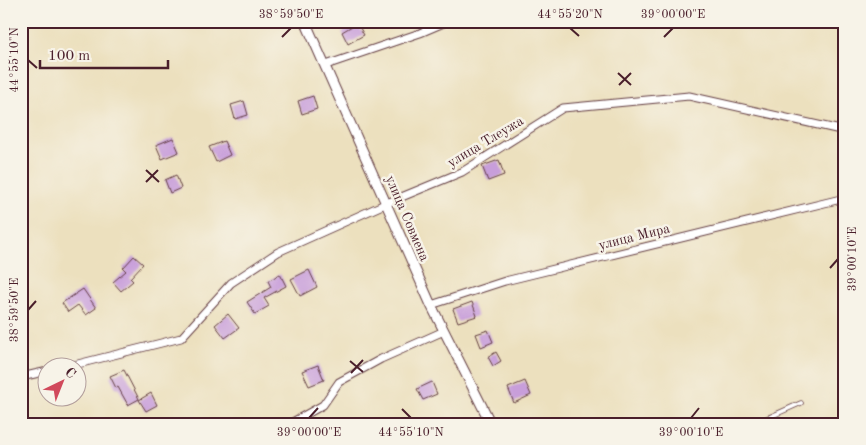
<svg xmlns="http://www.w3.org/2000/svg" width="866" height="445" font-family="'Old Standard TT',serif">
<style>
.building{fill:#c89eda}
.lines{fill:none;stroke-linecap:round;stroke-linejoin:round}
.service-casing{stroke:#623c41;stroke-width:5.5}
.minor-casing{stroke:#623c41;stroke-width:9}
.tertiary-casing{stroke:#623c41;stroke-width:11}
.service{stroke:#fff;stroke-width:4}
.minor{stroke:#fff;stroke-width:7}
.tertiary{stroke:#fff;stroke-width:9}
.ticks{fill:none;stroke:#4a1f2b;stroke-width:2}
.labels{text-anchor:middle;stroke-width:5;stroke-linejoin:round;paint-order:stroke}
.street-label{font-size:14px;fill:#4a1f2b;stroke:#f7f3e8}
.neatline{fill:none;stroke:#4a1f2b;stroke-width:2}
.ticks-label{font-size:12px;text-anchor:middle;fill:#4a1f2b}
</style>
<rect width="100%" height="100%" fill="#f7f3e8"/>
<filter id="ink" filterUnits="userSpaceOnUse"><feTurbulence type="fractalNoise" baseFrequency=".02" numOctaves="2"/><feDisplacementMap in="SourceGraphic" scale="10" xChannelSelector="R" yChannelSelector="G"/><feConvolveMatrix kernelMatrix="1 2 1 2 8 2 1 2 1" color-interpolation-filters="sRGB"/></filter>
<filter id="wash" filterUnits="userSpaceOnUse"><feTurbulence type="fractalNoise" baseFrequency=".0096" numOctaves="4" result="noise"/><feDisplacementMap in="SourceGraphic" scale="20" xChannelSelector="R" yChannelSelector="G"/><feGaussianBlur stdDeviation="1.12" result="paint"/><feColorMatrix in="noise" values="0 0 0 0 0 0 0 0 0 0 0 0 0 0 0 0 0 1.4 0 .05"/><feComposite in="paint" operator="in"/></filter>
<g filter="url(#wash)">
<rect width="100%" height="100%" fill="#ece0be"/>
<g id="blocks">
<path class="building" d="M357,23L364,35L348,44L342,32Z
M313,96L317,109L302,114L298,101Z
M244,101L248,115L235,119L231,105Z
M173,138L179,152L162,159L156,145Z
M224,141L230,155L216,162L209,147Z
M499,160L504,175L488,181L482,166Z
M176,175L181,188L170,193L165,180Z
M134,256L143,264L130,278L133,281L121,291L113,282L126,271L123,268Z
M309,270L317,287L300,296L291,279Z
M280,274L286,286L264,298L269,306L255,314L247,302L271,287L268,281Z
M83,289L96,308L86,315L78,305L68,312L62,303Z
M472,302L477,316L458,322L453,309Z
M228,314L239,328L225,338L215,325Z
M488,330L493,342L481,347L476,334Z
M496,352L501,361L493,366L488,357Z
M318,365L324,380L309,386L302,371Z
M124,370L139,399L128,405L118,387L116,388L110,376Z
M525,381L531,395L514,403L508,388Z
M432,382L437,394L423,400L417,389Z
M151,393L157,405L146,411L139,400Z"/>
</g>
</g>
<g filter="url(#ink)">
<use href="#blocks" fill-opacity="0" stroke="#623c41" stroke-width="1"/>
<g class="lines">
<defs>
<path id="service" d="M754,424L801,403"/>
<path id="minor" d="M326,65L420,33L448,21
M431,305L505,281L845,198
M62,368L181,338L231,283L278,252L387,203L462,172L563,108L689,96L845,131
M21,377L48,371
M289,424L323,405L339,382L381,359L444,331"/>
<path id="tertiary" d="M305,21L431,305L491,424"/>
</defs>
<use href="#service" class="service-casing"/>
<use href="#minor" class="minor-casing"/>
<use href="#tertiary" class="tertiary-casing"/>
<use href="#service" class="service"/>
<use href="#minor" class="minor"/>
<use href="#tertiary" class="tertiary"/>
</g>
</g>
<path class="ticks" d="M570,28L579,36M282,37L291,28M664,37L673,28M28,60L37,68M618,73L631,85M619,85L631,73M146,170L159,182M146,182L158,170M830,268L838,259M28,310L36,301M350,361L363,372M351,373L363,360M402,409L411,418M309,418L318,408M691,418L699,408"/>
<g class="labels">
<g class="street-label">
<text transform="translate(485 141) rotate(-31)" y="5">улица Тлеужа</text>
<text transform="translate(408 218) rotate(67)" y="5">улица Совмена</text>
<text transform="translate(634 236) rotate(-14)" y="5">улица Мира</text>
</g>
</g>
<rect width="866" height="445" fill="none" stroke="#f7f3e8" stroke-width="55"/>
<g transform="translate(62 382) rotate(43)"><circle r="24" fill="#f7f3e8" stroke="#b29e9c"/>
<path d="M0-4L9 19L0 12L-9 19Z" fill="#d1495b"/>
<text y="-8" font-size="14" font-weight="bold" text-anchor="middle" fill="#4a1f2b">С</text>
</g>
<path d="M40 60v8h128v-8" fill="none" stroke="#4a1f2b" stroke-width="2.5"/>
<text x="48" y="60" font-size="15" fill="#4a1f2b" stroke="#f7f3e8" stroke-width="4" paint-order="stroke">100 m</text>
<rect x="28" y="28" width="810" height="390" class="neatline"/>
<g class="ticks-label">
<text x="291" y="18">38°59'50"E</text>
<text x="570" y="18">44°55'20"N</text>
<text x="673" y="18">39°00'00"E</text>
<text transform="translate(14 60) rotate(-90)" y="4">44°55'10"N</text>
<text transform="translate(852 259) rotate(-90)" y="4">39°00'10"E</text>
<text transform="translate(14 310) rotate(-90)" y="4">38°59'50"E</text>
<text x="309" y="436">39°00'00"E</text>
<text x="411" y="436">44°55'10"N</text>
<text x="691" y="436">39°00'10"E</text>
</g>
</svg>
